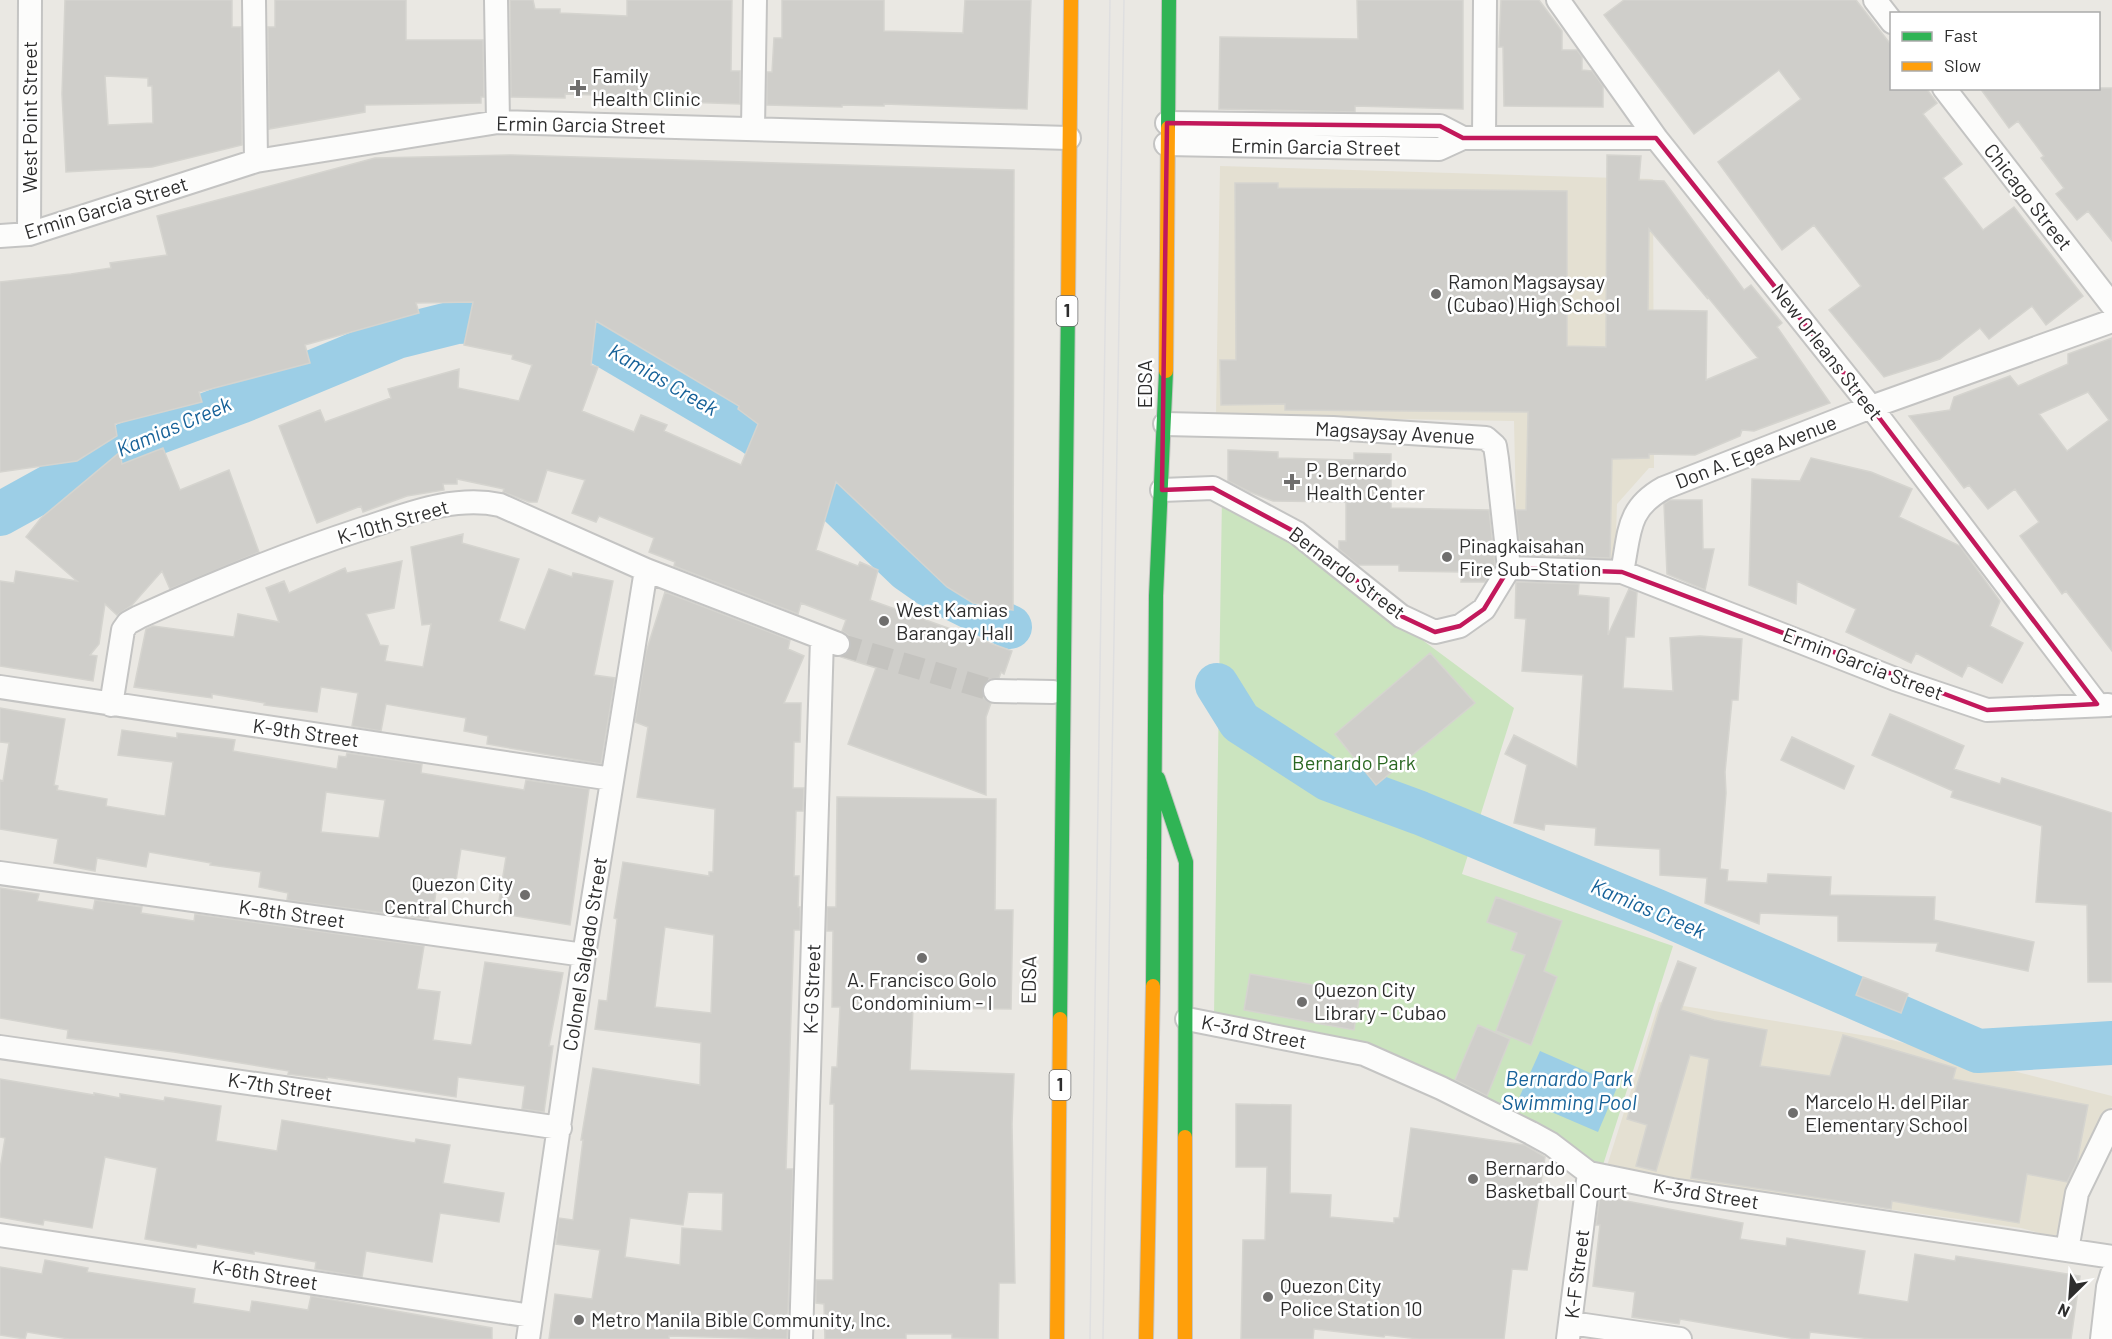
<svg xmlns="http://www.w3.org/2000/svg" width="2112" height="1339" font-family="Barlow,sans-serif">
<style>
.education{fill:#e4e0d2}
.green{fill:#cbe4bf}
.water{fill:#9ccee6}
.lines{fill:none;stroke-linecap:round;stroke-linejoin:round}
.river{stroke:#9ccee6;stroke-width:44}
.building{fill:#cfceca;stroke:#d5d4cf;stroke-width:1.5;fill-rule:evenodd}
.street-tunnel{stroke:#c4c3bf;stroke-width:22;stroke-dasharray:22 11;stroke-linecap:butt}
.street-casing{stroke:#c4c4c3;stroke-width:26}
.fast-casing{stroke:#c6c5c3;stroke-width:16}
.slow-casing{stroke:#c6c5c3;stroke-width:16}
.street{stroke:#fcfcfb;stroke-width:22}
.fast{stroke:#30b455;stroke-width:14}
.slow{stroke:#ff9f0a;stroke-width:14}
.tram{stroke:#dfdfe0;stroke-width:1.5}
.marked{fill:none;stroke:#c2185b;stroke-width:4.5;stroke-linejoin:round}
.poi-dot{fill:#6f6e6d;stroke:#fff;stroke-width:2}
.labels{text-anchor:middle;stroke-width:5;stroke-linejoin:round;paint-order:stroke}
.shield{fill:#fff;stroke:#6c6c6c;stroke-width:1.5}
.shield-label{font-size:18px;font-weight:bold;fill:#2d2d2d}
.poi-label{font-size:20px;fill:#2d2d2d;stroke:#fff;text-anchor:start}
.street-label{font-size:20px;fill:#2d2d2d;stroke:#fff}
.park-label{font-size:20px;fill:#296720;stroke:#fff}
.water-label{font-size:21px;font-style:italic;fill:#166198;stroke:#fff}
</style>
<rect width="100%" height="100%" fill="#eae8e3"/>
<path class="education" d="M1220,166L1653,179L1654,468H1649L1617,504L1615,564L1517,557L1514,421L1216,416Z
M1659,1002L1892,1040L2112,1096V1106L2055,1237L2021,1228L1606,1169Z"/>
<path class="green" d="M1222,496L1293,535L1320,564L1514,708L1462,874L1673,946L1602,1168L1395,1056L1214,1016Z"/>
<path class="water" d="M1540,1051L1618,1085L1598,1132L1519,1098Z"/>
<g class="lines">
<path class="river" d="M0,514L127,444L240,402L397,337L457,322L501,320L531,333L599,342L752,432L795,462L908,570L938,591L1010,627
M1217,685L1240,722L1328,779L1420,813L1657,911L1978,1051L2112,1043"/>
</g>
<path class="building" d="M65,0H232V27H241L242,145L152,167L66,172L62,94ZM105,76L148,78V86H152L153,123L108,125Z
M275,0H406V40H483L484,97H481V103L365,105V112L269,129L268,27H275Z
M510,0H533L535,9H560V13L627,16V0H732L731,71H740V104L623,100V96L565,94V98L511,97Z
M782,0H884V31L963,33L965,0H1031L1027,109L884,104V106L842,105V107L767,105V72H772L774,38H782Z
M1357,0H1463V109L1355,106V112L1219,109L1220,37L1358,39Z
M1501,0H1539L1562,31V50H1577L1582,57V70L1592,71L1603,86V107L1504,106L1503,47H1499Z
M1624,0H1856L1892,46V88H1926L1937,103L1923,114L1962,164L1943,178L1983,230L2014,207L2083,296L2046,325L2032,306L1989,339L1980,328L1940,359L1884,377L1829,310L1861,286L1814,225L1782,250L1718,162L1801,99L1779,70L1694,134L1604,15Z
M1980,88H2112V241L2088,211L2077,220L2056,194L2064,188L2041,158L2044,156L2018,121L2009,128Z
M511,155L1014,170L1013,610L973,603L947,587L836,482L816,550L858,566L860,562L878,570L870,600L1012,651L1004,674L1001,672L999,678L988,680L982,690L984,698L991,703L986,717V795L848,744L876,668L841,657L851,648L849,636L842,631L846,620L801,603L798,614L674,566L675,562L649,552L654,538L599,516L596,522L572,513L585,480L547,470L537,502H529L503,492L504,489L457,479V484H443L444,490L407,496L363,512L361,506L317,523L279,426L320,410L325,422L391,398L388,389L459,369L458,388L519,401L532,365L512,359L513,355L464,345L473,302L416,303L419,313L305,345L310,363L199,392L202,402L115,424L117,436L77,461L0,472V282L71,274L111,268L110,263L167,255L157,216L375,158ZM596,321L739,406L738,409L758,424L741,465L664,431L667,425L641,415L634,432L582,411L598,367L591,365Z
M1607,155L1641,156L1639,180L1664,181L1744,290L1751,285L1782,323L1777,327L1830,403L1754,431L1742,430L1740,436L1695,455L1649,454V458L1612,459L1610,558L1521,555L1516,510H1526L1528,412L1285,410V404L1221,405L1220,360H1236L1235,183H1278V188L1567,191V346L1606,347ZM1649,229L1707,298V296L1758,358L1706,380L1707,311L1648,310Z
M2112,338V651L2066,591L2062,594L2020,536L2039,522L2015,489L1988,509L1969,485L1964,488L1909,416L1950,410L1954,397L2010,376L2018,386L2068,364V354ZM2088,392L2109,420L2067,451L2039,414Z
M163,448L180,490L229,470L259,552L170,589L162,571L132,605L117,615L105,604L99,644L90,655L97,656L93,681L0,666V581L14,583L16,571L77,581L26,537L41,518L120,452L122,464Z
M1228,450L1278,452V458L1354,460V453L1391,454V508L1489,510L1495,565L1485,582H1461L1462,572L1399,571V565H1358L1339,549V541H1346V502L1273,501L1250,492L1228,481Z
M1811,458L1871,472L1912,489L1899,517L1960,546L2000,601L1990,626L2023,643L2002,683L1968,665L1962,677L1916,653L1911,663L1846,632L1856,609L1797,581L1796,604L1749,585L1752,479L1800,481Z
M1670,500H1702L1703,549H1714L1705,590L1667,574L1664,504Z
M463,534L462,543L519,559L499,621L525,630L549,569L572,577L573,573L613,581L594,675L615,678L601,764L487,744L488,736L464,731L466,718L386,704L381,731L352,726L358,693L321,687L317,712L264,705L265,703L212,694V698L134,687L146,629L153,626L234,637L238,614L279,622L266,588L284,581L289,593L345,568L347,573L402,561L394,608L366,614L380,645L388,646L385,661L423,667L431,624L422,625L411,547Z
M1516,582L1579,584L1578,595L1609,598L1608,635L1629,589L1637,592L1634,637H1626L1623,688L1673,691L1670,638L1700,636L1742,639L1738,700H1732L1725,772L1726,793L1720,869L1728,870L1727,881L1767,883L1768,874L1831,877L1830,895L1935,897L1934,920L2034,942L2028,971L1936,951L1938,943L1838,941V916L1760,913L1759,924L1705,903L1707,878L1660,875V849L1595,845L1596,828L1545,824L1544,830L1514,823L1527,765L1505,754L1514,735L1577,767L1583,675L1522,671L1526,619L1515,618Z
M665,592L790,640L788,649L804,656L784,703H801L800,742H794L793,788H804L803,811H796L794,876H799L798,907H800V930H794L791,1016L786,1169H793L787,1339L669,1336V1339H549L555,1294L592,1299L600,1250L556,1244L559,1218L573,1220L583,1140H581L593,1068L700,1085L701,1043L595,1029L599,1000L607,1001L617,919L614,918L623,862L709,876V872H713L715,809L637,797L648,727L635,722L646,652ZM665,927L714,935L711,1013L655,1007ZM688,1192L723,1193L722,1231L682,1228L680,1265L625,1257L630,1218L683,1225Z
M1430,653L1475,703L1376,785L1335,734Z
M0,708L65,719L54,785L58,786L57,790L107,799L106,806L157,815L165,816L173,762L118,755L122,730L177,738V733L235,740L233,751L337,769L339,756L346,757L347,753L422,764L421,773L524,790L526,780L589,789L570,925L497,913L506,857L461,849L455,887L437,884L433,913L429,912L428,919L287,900L288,893L259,887L261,872L210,865L211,863L149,852L146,867L97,858L95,871L54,863L58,839L0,829V780L3,781L9,743L0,742ZM326,792L385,800L379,838L321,832Z
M1890,714L1964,746L1954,769L2000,784L2002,778L2112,813V982H2088L2087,905L2036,902L2042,826L1951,797L1953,791L1872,755Z
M1792,737L1854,766L1844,789L1781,760Z
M837,797L996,799L995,910H1013L1011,1009L913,1008L910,1070L1014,1074L1012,1124L1015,1283H999L998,1339L952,1338V1334H906V1339H825L824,1304L816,1303V1280H833L834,1104H830L832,1067H837L840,1007H832L833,931H827V907H836Z
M0,888L39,894L37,901L93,910L95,900L142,907L141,913L194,921L195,914L424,946L417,989L440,992L433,1040L471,1045L472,1043L485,962L563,973L549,1046H553L544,1112L522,1109L525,1086L458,1077L456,1097L327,1077V1079L288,1074L289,1071L174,1052L67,1038L68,1030L0,1018Z
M1496,897L1562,921L1544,971L1557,977L1531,1045L1496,1031L1525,955L1511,950L1517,933L1487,922Z
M1678,961L1696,968L1681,1010L1714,1020L1767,1030L1760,1066L1830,1076L1843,1035L1956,1068L1953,1079L2088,1105L2077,1162L2067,1182L2027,1174L2019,1223L1892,1201L1891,1209L1691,1178L1709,1059L1690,1055L1656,1171L1636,1166L1647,1125L1627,1119L1660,1008Z
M1250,974L1360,993L1354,1030L1244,1010Z
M1863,977L1908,994L1901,1013L1856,995Z
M1478,1025L1510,1039L1487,1096L1455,1080Z
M0,1079L94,1095V1093L120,1098V1094L164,1101L165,1097L221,1106L216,1141L277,1151L282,1120L415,1143L416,1139L450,1145L443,1183L504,1193L499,1222L440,1213L432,1262L366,1251L362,1277L315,1269L316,1262L254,1251V1254L197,1244L196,1248L145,1239L157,1168L105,1157L92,1228L44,1220L43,1225L0,1217V1169L5,1138L0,1137Z
M1236,1104L1291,1105L1290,1193L1331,1195L1330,1217L1394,1223V1218H1399L1411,1128L1525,1145L1545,1157L1527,1270L1512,1269L1504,1339H1419L1385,1335L1384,1337L1314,1329L1313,1339H1241L1243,1240H1265L1267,1167H1236Z
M1600,1196L1743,1223L1740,1239L1786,1246L1787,1238L1865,1251L1858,1294L1908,1302L1915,1254L1955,1261L1956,1256L2080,1276L2071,1339H1871L1810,1332L1809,1339H1796L1680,1319L1679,1324L1632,1317L1635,1292L1593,1286L1600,1225H1596Z
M45,1260L88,1268L87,1272L195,1289L193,1303L250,1312L252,1301L308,1310L311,1296L492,1328V1339H69L27,1332L25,1339L0,1335V1267L42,1274Z"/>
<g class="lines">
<path class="street-tunnel" d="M838,644L995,691"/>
<defs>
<path id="street" d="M254,0L256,161
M496,0L498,122
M1558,0L1656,138L1871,407L2097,704
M1875,0L1892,22
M1944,88L2112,305
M1167,123L1440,126L1463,138
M753,128L755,0
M1484,138L1485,0
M1166,144L1439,149L1463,138H1656
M29,234L30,0
M0,236L29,234L256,161L498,122L1069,138
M1165,424L1333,428L1486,438L1495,446L1497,459L1509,568
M1162,490L1213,488L1297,533L1401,616L1435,632L1460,626L1484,609L1509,568
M1509,568L1622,572L1895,679L1987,710L2108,705
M1622,572C1630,533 1626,509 1664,488L1871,407L2112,321
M0,687L612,779
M995,691L1053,692
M111,705L123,630L128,623L139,617C212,584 285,554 362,529C406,515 453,495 500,505L646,570L838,644
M0,873L584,955
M1187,1019L1364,1054L1441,1088L1531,1133L1551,1144L1589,1173L1672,1190L2112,1257
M0,1047L560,1128
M0,1235L531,1316
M2067,1250L2077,1193L2112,1121
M1571,1323L1680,1339
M528,1339L584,955L646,570
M801,1339L822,638
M1568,1339L1589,1173
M2102,1339L2108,1287L2112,1274"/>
<path id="fast" d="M1168,128L1169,0
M1158,778L1186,862L1185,1137
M1153,986L1156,596L1166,371
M1060,1019L1068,305"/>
<path id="slow" d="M1068,305L1071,0
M1166,371L1168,128
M1057,1339L1060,1019
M1146,1339L1153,986
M1185,1339V1137"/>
</defs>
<use href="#street" class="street-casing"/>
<use href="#fast" class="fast-casing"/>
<use href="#slow" class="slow-casing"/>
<use href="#street" class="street"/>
<use href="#fast" class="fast"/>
<use href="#slow" class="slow"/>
<path class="tram" d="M1090,1339L1110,0
M1103,1339L1124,0"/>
</g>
<path class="marked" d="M1167,123L1440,126L1463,138H1656L1871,407L2097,704L1987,710L1622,572L1509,568L1484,609L1460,626L1435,632L1401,616L1297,533L1213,488L1162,490Z"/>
<g class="poi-dot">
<path d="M575 79h6v6h6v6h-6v6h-6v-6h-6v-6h6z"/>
<circle cx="1436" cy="294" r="6"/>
<path d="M1289 473h6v6h6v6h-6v6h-6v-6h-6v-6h6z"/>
<circle cx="1447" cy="557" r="6"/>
<circle cx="884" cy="621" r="6"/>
<circle cx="525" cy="895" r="6"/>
<circle cx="922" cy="958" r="6"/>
<circle cx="1302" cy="1002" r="6"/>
<circle cx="1793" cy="1113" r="6"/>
<circle cx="1473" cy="1179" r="6"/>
<circle cx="1268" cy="1297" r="6"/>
<circle cx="579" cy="1320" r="6"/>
</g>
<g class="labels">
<g class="shield">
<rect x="1056.5" y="296" width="21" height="30" rx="4.5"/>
<rect x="1049.5" y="1070" width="21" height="30" rx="4.5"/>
</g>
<g class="shield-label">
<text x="1067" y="317">1</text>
<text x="1060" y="1091">1</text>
</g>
<g class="poi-label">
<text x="592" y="83">Family<tspan x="592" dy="23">Health Clinic</tspan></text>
<text x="1448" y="289">Ramon Magsaysay<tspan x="1448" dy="23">(Cubao) High School</tspan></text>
<text x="1306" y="477">P. Bernardo<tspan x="1306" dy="23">Health Center</tspan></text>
<text x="1459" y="553">Pinagkaisahan<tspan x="1459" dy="23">Fire Sub-Station</tspan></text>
<text x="896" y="617">West Kamias<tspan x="896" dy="23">Barangay Hall</tspan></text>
<text x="513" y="891" text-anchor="end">Quezon City<tspan x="513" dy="23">Central Church</tspan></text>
<text x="922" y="987" text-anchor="middle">A. Francisco Golo<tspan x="922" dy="23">Condominium - I</tspan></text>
<text x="1314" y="997">Quezon City<tspan x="1314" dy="23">Library - Cubao</tspan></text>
<text x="1805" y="1109">Marcelo H. del Pilar<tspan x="1805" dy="23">Elementary School</tspan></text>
<text x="1485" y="1175">Bernardo<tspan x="1485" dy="23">Basketball Court</tspan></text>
<text x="1280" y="1293">Quezon City<tspan x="1280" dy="23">Police Station 10</tspan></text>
<text x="591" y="1327">Metro Manila Bible Community, Inc.</text>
</g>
<g class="street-label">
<text transform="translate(30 117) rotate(-90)" y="7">West Point Street</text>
<text transform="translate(581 125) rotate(1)" y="7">Ermin Garcia Street</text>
<text transform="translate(1316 147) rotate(1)" y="7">Ermin Garcia Street</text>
<text transform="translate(2028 197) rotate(52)" y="7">Chicago Street</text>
<text transform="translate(106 208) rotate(-17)" y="7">Ermin Garcia Street</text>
<text transform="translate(1827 352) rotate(52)" y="7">New Orleans Street</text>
<text transform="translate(1145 384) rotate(-90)" y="7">EDSA</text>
<text transform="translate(1395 433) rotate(3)" y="7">Magsaysay Avenue</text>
<text transform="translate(1756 452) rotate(-21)" y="7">Don A. Egea Avenue</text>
<text transform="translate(393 522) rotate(-16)" y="7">K-10th Street</text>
<text transform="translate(1347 573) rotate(37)" y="7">Bernardo Street</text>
<text transform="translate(1863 664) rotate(21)" y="7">Ermin Garcia Street</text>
<text transform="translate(306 733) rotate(8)" y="7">K-9th Street</text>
<text transform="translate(292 914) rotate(8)" y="7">K-8th Street</text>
<text transform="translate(585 954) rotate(-81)" y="7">Colonel Salgado Street</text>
<text transform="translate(1029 980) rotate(-89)" y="7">EDSA</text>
<text transform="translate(812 989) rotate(-88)" y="7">K-G Street</text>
<text transform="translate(1254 1032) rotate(11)" y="7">K-3rd Street</text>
<text transform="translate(280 1087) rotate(8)" y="7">K-7th Street</text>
<text transform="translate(1706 1194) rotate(9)" y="7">K-3rd Street</text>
<text transform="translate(1577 1274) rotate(-83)" y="7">K-F Street</text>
<text transform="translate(265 1275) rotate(9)" y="7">K-6th Street</text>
</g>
<g class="park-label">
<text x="1354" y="770">Bernardo Park</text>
</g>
<g class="water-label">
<text transform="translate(663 380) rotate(30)" y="7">Kamias Creek</text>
<text transform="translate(174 427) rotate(-23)" y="7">Kamias Creek</text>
<text transform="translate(1648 909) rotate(23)" y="7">Kamias Creek</text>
<text x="1569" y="1086">Bernardo Park<tspan x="1569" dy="24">Swimming Pool</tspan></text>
</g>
</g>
<rect x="1890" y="12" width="210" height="78" fill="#ffffff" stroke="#ababab" stroke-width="1.5"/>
<rect x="1902" y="32" width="30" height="9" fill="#30b455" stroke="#ababab" stroke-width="1.5"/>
<text x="1944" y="42" font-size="18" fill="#2d2d2d">Fast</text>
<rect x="1902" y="62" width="30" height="9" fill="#ff9f0a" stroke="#ababab" stroke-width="1.5"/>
<text x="1944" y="72" font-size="18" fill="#2d2d2d">Slow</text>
<g transform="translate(2070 1297) rotate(205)" stroke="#ffffff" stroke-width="4.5" paint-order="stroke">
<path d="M0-4.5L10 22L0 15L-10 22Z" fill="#2d2d2d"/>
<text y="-9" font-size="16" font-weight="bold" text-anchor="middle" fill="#2d2d2d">N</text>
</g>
</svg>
